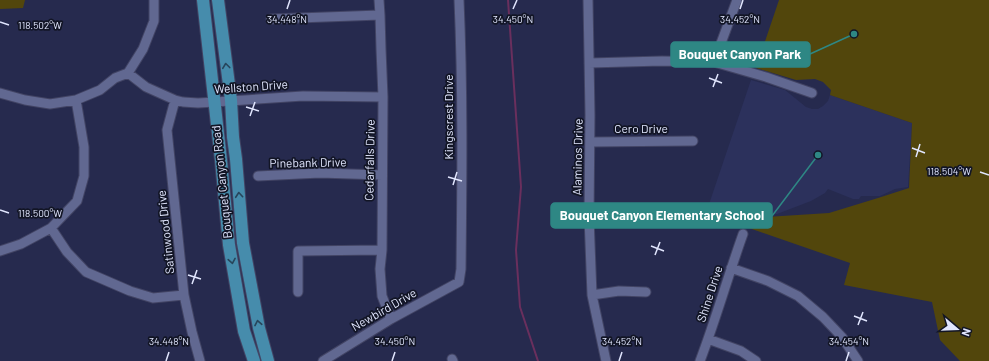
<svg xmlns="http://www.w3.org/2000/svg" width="989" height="361" font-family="Barlow,sans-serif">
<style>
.built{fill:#2c315c}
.green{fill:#52460c}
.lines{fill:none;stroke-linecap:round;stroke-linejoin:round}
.stream{stroke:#6a2f5d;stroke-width:2}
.minor-casing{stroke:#424464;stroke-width:11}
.major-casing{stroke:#424464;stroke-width:14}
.minor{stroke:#616891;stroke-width:9}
.major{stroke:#468cac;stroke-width:12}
.oneway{stroke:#27455b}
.ticks{fill:none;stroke:#e1e6fe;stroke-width:1.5}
.labels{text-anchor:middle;stroke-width:3.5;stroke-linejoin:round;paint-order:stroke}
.street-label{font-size:12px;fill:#e1e6fe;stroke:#121525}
.ticks-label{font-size:10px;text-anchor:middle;fill:#e1e6fe;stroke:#121525;stroke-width:3.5;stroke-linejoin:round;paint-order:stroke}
.leader{fill:none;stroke:#2e8784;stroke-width:1.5}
.callout-dot{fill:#2e8784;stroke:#121525;stroke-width:1.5}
.callout{fill:#2e8784;stroke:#2e8784;stroke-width:1.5}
.callout-label{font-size:13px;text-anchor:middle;font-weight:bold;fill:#fff}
</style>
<rect width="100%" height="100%" fill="#262a4e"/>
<path class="built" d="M751,80L785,90L806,107L812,109H818L823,106L828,101L830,95L912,123L908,187L895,189L880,196H861L859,199H853L828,189L825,193L811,201L777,214L766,215L753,211L747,228L705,216Z"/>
<path class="green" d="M0,0H25L23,8L0,9Z
M779,0H989V361H960L940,340L932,302L844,285L850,263L749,228L755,214L766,217L829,213L878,198L909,188L912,123L830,95L831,90L823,82L815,79L796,80L756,68Z"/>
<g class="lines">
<path class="stream" d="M508,0L521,187L516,250L520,307L538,361"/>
<defs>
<path id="minor" d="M379,0L380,15L381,49L383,97L382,250L380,269L382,296L391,319
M588,0L590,115L589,217L592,295L606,361
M271,19L380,15
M714,62L737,0
M589,63L662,61L714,62L766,77L812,93
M128,73L146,87L175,100L183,102L198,103L215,102L303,96L383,97
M0,93L25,100L50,104L76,100L100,90L115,78L128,73L143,49L154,21V0
M175,100L167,130L184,295L192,332L200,361
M590,142L693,141
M258,176L320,173L382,175
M589,217L666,214
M51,228L67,252L86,272L130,291L153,298L184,295
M0,251L21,244L51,228L77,201L84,176V147L76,100
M731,268L768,281L798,296L823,317L842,337L858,361
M298,292V251L382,250
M592,295L619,291L646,292
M708,339L741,351L756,361
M452,359L453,361
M323,361L391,319L459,282L461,269C462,179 463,90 459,0
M700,361C716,319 728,276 743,234"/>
<path id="major" d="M203,0L221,160L229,245L244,331L254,361
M218,0L231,100L233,137L236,159L243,243L259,328L268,361"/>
</defs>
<use href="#minor" class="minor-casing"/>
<use href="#major" class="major-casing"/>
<use href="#minor" class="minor"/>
<use href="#major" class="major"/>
</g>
<defs><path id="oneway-chevron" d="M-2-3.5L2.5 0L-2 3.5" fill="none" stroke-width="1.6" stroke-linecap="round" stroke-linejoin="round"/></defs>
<g class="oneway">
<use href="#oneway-chevron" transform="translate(226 66) rotate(-97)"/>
<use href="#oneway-chevron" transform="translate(239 195) rotate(-95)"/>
<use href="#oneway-chevron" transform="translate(232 261) rotate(80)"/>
<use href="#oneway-chevron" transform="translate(258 323) rotate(-101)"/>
</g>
<path class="ticks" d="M287,9L290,0M513,9L517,0M740,9L743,0M0,22L9,25M709,78L722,83M713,87L718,74M246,107L259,111M250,116L255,102M912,148L925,153M916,157L920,144M980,172L989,175M448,177L462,181M453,185L457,172M0,210L9,213M651,246L664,251M655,255L660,242M188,275L201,279M192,284L197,270M854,316L867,321M858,325L863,312M166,361L169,352M392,361L395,352M619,361L622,352M846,361L849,352"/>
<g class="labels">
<g class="street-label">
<text transform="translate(251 87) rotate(-4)" y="4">Wellston Drive</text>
<text transform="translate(449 117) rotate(-90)" y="4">Kingscrest Drive</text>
<text x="641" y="133">Cero Drive</text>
<text transform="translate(578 157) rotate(-89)" y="4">Alaminos Drive</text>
<text transform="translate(370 160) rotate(-89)" y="4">Cedarfalls Drive</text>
<text transform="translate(308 163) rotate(-1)" y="4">Pinebank Drive</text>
<text transform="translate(222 182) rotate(-96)" y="4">Bouquet Canyon Road</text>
<text transform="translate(166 232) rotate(-96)" y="4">Satinwood Drive</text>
<text transform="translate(710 294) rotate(-72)" y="4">Shine Drive</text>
<text transform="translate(384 310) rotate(-30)" y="4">Newbird Drive</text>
</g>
</g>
<g class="ticks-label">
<text x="740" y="23">34.452°N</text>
<text x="287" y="23">34.448°N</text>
<text x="513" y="23">34.450°N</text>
<text x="40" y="29">118.502°W</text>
<text x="949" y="175">118.504°W</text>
<text x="40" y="217">118.500°W</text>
<text x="169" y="345">34.448°N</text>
<text x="395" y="345">34.450°N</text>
<text x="622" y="345">34.452°N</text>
<text x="849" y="345">34.454°N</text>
</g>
<path class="leader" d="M854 34L810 54M818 155L772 216"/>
<g class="callout-dot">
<circle cx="854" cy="34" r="4"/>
<circle cx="818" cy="155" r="4"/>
</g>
<g class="callout">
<rect x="671" y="42" width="139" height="25" rx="4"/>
<rect x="551" y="203" width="221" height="25" rx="4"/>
</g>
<g class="callout-label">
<text x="740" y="59">Bouquet Canyon Park</text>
<text x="662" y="220">Bouquet Canyon Elementary School</text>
</g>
<g transform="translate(957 329) rotate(109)" stroke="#121525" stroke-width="3" paint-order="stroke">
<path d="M0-3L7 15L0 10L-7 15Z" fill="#e1e6fe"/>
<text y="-6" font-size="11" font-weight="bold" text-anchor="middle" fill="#e1e6fe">N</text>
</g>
</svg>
